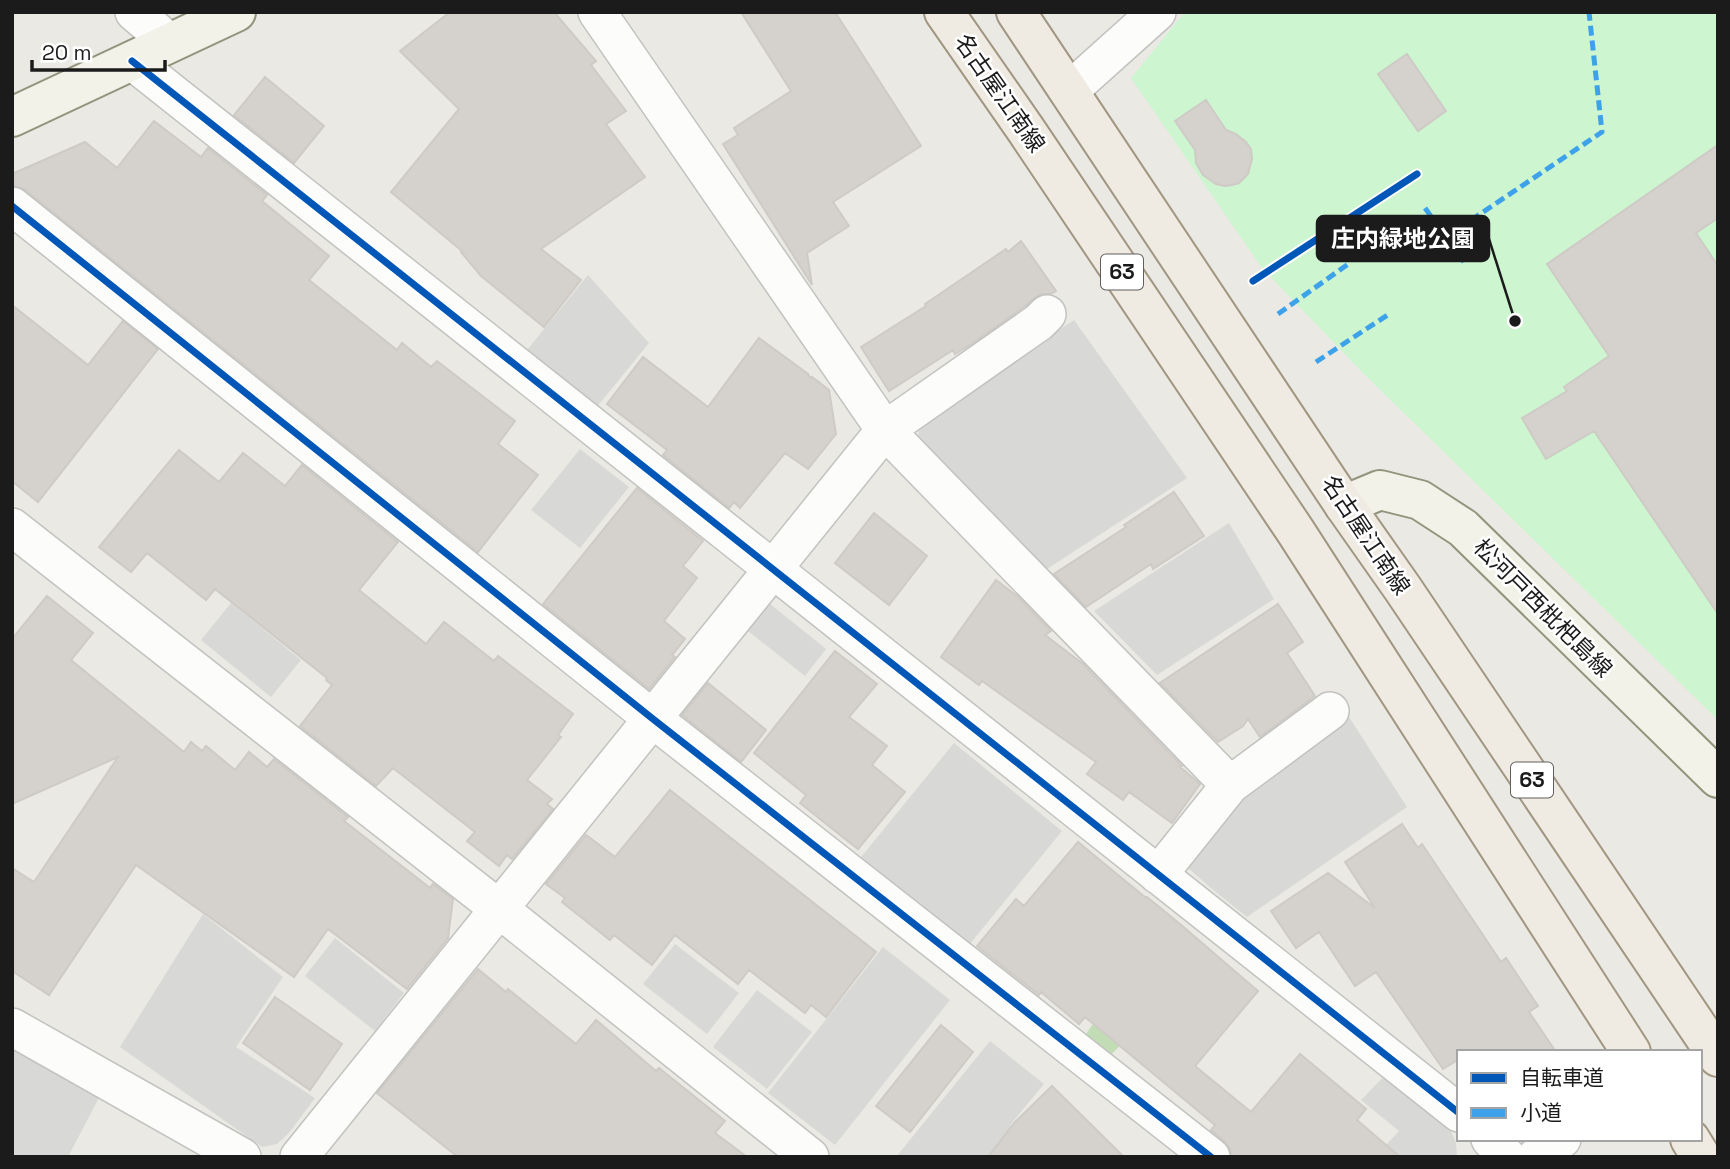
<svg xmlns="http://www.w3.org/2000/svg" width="1730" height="1169" font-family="'Space Grotesk','Noto Sans JP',sans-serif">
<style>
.forest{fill:#c2dcb6}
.park{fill:#cdf5cf}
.parking{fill:#d8d8d6}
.building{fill:#d5d2ce;stroke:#cecac5;stroke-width:2}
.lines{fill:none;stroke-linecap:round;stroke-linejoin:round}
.street-casing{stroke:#c2c2c0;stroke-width:40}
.secondary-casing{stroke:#92947c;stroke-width:42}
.primary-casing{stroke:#a09681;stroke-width:42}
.street{stroke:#fcfcfb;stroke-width:37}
.secondary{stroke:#f2f2e8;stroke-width:38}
.primary{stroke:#f0ebe2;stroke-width:38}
.quiet{stroke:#3da2ea;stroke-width:5;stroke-dasharray:10 5;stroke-linecap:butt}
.cycleway-casing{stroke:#fff;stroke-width:11}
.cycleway{stroke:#0057b8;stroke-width:7}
.labels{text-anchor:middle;stroke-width:5;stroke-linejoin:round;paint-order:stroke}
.shield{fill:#fff;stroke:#5f5f5f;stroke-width:2}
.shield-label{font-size:21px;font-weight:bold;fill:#1b1b1b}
.street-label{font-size:23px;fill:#1b1b1b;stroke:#fff}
.leader{fill:none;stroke:#1b1b1b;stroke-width:2.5}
.callout-dot{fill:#1b1b1b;stroke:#fff;stroke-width:2.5}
.callout{fill:#1b1b1b;stroke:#1b1b1b;stroke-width:2.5}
.callout-label{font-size:24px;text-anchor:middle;font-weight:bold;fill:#fff}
</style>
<rect width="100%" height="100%" fill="#eae9e4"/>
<path class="forest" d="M1105,1006L1136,1029L1106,1060L1082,1040Z"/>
<path class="park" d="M1185,12H1718V720L1363,373L1262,268L1131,78Z"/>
<path class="parking" d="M588,275L649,343L596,408L527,350Z
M1074,320L1187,478L1044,571L918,445L919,424Z
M580,449L629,487L580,548L531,510Z
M1229,523L1274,599L1157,675L1094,611Z
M231,603L301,660L271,697L201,640Z
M769,603L826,649L805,676L748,631Z
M1338,700L1407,807L1247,917L1212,889L1173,855Z
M954,743L1062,831L965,950L857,862Z
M203,914L283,977L236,1047L315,1098L289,1133L277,1144L262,1147L120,1047Z
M335,938L404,993L375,1031L305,976Z
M675,944L739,993L707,1034L643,984Z
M883,947L950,1000L835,1145L768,1093Z
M757,990L812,1032L767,1089L713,1047Z
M12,1041L101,1094L68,1157H12Z
M990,1041L1044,1084L1010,1125L1049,1157H896Z
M1387,1073L1448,1124L1456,1143L1457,1157H1375L1399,1131L1361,1100Z"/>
<path class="building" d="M450,12H554L596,61L591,65L626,111L606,124L645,177L541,249L581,280L544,327L481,276L461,252L462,251L391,192L459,109L400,51Z
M741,12H835L921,146L833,202L849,226L807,253L812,285L723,144L738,135L734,128L791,91Z
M1407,54L1446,111L1418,131L1378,74Z
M265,77L324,126L294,163L234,115Z
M1206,100L1226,130L1236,134L1246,142L1251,149L1252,159L1248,174L1239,183L1232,185L1225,186L1216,184L1203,175L1196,163L1195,150L1175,121Z
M154,121L201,157L208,148L267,195L262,201L329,256L309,280L397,350L402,343L431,367L437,361L515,421L498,444L538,475L478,552L25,190L12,185V174L85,142L117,168Z
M1718,145V218L1696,233L1718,266V614L1594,431L1546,459L1522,418L1567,391L1564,387L1609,356L1547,264Z
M1021,241L1056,291L1051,294H1041L1033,299L1025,306L973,343L955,354L953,350L889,391L861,347L926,306L925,304L1006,249L1008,252Z
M12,305L88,365L123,321L158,349L38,502L12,481Z
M759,338L808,374L810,378L812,377L829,390L836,434L808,469L785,453L740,508L734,502L729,508L663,455L667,450L607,404L643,357L708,407Z
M179,450L219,482L243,453L285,486L302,465L398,542L359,590L426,644L444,622L494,661L498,656L573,714L558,735L561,737L527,780L552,799L547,804L553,809L512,859L507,855L499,866L467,841L475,832L393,768L376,786L300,726L332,685L326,680L327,678L215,589L206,600L147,553L131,572L99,547Z
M637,488L703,541L683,566L697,578L664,621L685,639L672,655L675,657L649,689L543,604Z
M1174,492L1204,536L1153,569L1151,564L1086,607L1054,574L1126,527L1124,525Z
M874,513L927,556L889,605L835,563Z
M996,580L1017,596L1051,631L1045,635L1083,664L1182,766L1180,767L1200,784L1172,823L1129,792L1123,800L1087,774L1096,762L982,681L979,685L941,657Z
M47,596L93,633L71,660L184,752L191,742L202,751L206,746L235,770L249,752L267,767L274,759L348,817L344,821L430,888L433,884L453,899L448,938L407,989L328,929L294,977L136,865L49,995L12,971V868L34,882L118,757L12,804V639Z
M1278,604L1303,642L1287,653L1315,696L1260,737L1248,719L1243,726L1218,742L1160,683Z
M835,651L877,684L849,717L887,746L872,765L905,792L858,849L800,803L806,795L754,753Z
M708,683L766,730L741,762L682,715Z
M670,790L876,952L826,1017L811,1005L805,1013L749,970L738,984L675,935L652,965L614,935L610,940L562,902L565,898L546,884L586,835L615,857Z
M1402,824L1418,848L1422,844L1501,962L1506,958L1538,1006L1529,1012L1556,1052H1459V1059L1443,1069L1376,972L1355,986L1319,932L1296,948L1271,911L1328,873L1375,908L1345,862Z
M1078,842L1146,898L1147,897L1180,924L1258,991L1195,1066L1251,1112L1300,1054L1366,1109L1357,1120L1400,1157H1231L1230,1149L1224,1141L1211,1130L1215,1125L1085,1017L1079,1024L1041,992L1039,995L977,946L1016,899L1024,906Z
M478,969L506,992L508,989L576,1044L596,1020L656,1071L659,1068L725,1121L715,1133L747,1157H458L377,1093Z
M275,997L342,1044L310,1090L243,1043Z
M941,1025L973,1052L910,1132L876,1106Z
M1052,1086L1124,1157H988L1015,1122Z"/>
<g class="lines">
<defs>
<path id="street" d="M134,12L170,43
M597,12L885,430L1230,785
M132,61L1459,1113
M1069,91L1157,12
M12,206L653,719L1211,1157
M12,527L498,908L810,1157
M1158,875L1230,785L1330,711
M12,1027L242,1157
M1490,1139L1507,1157
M299,1157L885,430L1039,322L1047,314
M1536,1157L1562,1139"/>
<path id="secondary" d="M12,117L236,12
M1344,505L1380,490L1420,500L1463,528L1718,778"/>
<path id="primary" d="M944,12L1026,130L1296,532L1631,1052
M1016,12L1344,505L1403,589L1718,1057
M1690,1139L1701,1157"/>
</defs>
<use href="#street" class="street-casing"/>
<use href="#secondary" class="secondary-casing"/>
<use href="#primary" class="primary-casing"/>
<use href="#street" class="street"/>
<use href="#secondary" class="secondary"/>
<use href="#primary" class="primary"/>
<path class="quiet" d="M1425,208L1464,262
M1446,237L1602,132L1589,12
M1278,314L1351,262
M1316,362L1389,314"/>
<defs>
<path id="cycleway" d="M132,61L1459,1113
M12,206L653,719L1211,1157
M1253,281L1417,174"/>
</defs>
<use href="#cycleway" class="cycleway-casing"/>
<use href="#cycleway" class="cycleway"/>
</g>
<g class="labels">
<g class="shield">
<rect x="1101" y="254.5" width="42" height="35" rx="5"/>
<rect x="1511" y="762.5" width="42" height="35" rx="5"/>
</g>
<g class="shield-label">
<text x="1122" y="279">63</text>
<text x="1532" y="787">63</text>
</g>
<g class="street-label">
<text transform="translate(1000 93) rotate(55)" y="8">名古屋江南線</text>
<text transform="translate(1366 535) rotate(56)" y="8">名古屋江南線</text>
<text transform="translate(1543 608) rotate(45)" y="8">松河戸西枇杷島線</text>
</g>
</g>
<path class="leader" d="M1515 321L1489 239"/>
<circle class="callout-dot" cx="1515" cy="321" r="7"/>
<rect class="callout" x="1317" y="216" width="172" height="45" rx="7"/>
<g class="callout-label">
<text x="1403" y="247">庄内緑地公園</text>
</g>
<rect width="1730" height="1169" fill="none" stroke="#1b1b1b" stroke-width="28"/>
<rect x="1457" y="1050" width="245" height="91" fill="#ffffff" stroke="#a4a4a4" stroke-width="2"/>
<rect x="1471" y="1073" width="35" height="10" fill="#0057b8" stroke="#a4a4a4" stroke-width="2"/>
<text x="1520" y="1085" font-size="21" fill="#1b1b1b">自転車道</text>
<rect x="1471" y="1108" width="35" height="10" fill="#3da2ea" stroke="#a4a4a4" stroke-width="2"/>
<text x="1520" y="1120" font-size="21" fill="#1b1b1b">小道</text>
<path d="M32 60v10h133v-10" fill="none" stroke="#1b1b1b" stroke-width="3.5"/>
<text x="42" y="60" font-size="21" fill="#1b1b1b" stroke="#ffffff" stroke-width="5" paint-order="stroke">20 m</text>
</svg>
